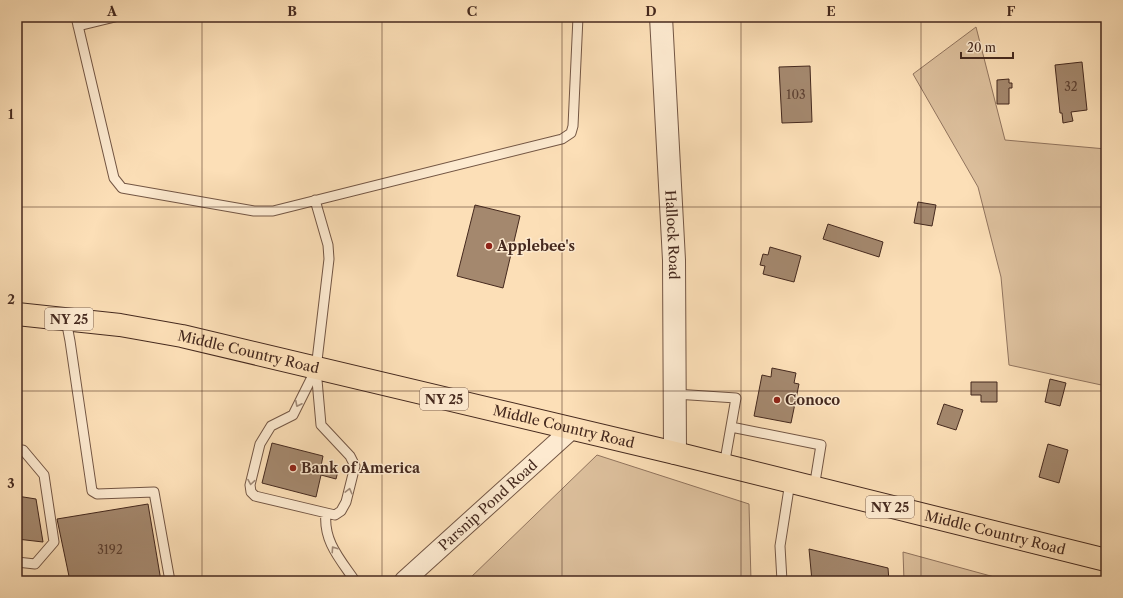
<svg xmlns="http://www.w3.org/2000/svg" width="1123" height="598" font-family="'Libre Caslon Text',serif">
<style>
.green{fill:#ddc09d;stroke:#91745e}
.building{fill:#a4886e;stroke:#45291e}
.lines{fill:none;stroke-linecap:round;stroke-linejoin:round}
.service-casing{stroke:#735644;stroke-width:11}
.minor-casing{stroke:#735644;stroke-width:21}
.tertiary-casing{stroke:#735644;stroke-width:24}
.primary-casing{stroke:#45291e;stroke-width:24}
.service{stroke:#fdead0;stroke-width:9}
.minor{stroke:#fdead0;stroke-width:19}
.tertiary{stroke:#fdead0;stroke-width:22}
.primary{stroke:#fcdfb7;stroke-width:22}
.oneway{stroke:#a18a77}
.grid{fill:none;stroke:#45291e;stroke-width:1;stroke-opacity:0.55}
.poi-dot{fill:#8f2418;stroke:#fdead0;stroke-width:1.5}
.labels{text-anchor:middle;stroke-width:3;stroke-linejoin:round;paint-order:stroke}
.number-label{font-size:12px;fill:#5d4132}
.shield{fill:#fdead0;stroke:#7c6353;stroke-width:1}
.shield-label{font-size:13px;font-weight:bold;fill:#45291e}
.street-label{font-size:14px;fill:#45291e;stroke:#fdead0}
.poi-label{font-size:14px;font-weight:bold;fill:#45291e;stroke:#fdead0;text-anchor:start}
.neatline{fill:none;stroke:#45291e;stroke-width:1.5}
.grid-label{font-size:13px;text-anchor:middle;font-weight:bold;fill:#45291e}
</style>
<rect width="100%" height="100%" fill="#fcdfb7"/>
<filter id="stains"><feTurbulence type="fractalNoise" baseFrequency=".005" numOctaves="4"/><feColorMatrix values="0 0 0 0 .2 0 0 0 0 .09 0 0 0 0 .02 0 0 0 .5 -.17"/></filter>
<radialGradient id="worn" r=".72"><stop offset=".6" stop-color="#630" stop-opacity="0"/><stop offset="1" stop-color="#630" stop-opacity=".3"/></radialGradient>
<path class="green" d="M976,27L1005,140L1106,149V386L1009,365L1001,277L978,187L913,74Z
M597,455L749,504L751,581H467Z
M903,552L1009,581H904Z"/>
<path class="building" d="M1082,62L1087,110L1071,112L1073,121L1063,123L1062,113H1060L1055,65Z
M810,66L812,122L782,123L779,67Z
M1009,79V83H1012V88H1009V104H997V80Z
M918,202L936,205L932,226L914,223Z
M475,205L520,216L503,288L457,276Z
M828,224L883,242L879,257L823,239Z
M770,247L801,256L794,282L763,274L765,266L760,265L763,254L768,255Z
M772,368L796,373L794,383L799,384L791,423L754,416L762,375L771,377Z
M1050,379L1066,383L1060,406L1045,402Z
M971,382H997V402H981V395H971Z
M944,404L963,410L956,430L937,424Z
M272,443L323,456L321,466L338,471L336,479L321,475L316,497L262,483Z
M1048,444L1068,450L1059,483L1039,477Z
M17,496L36,499L43,542L17,539Z
M148,504L161,581H70L57,519Z
M809,549L888,568L889,581H812Z"/>
<g class="lines">
<defs>
<path id="service" d="M76,17L114,178L122,188L254,211H273L562,139L571,133L573,126L578,17
M78,26L115,17
M315,200L328,245L329,259L316,369L321,425L350,456L355,466L346,502L341,511L335,515L255,496L251,492L250,485L260,444L271,426L293,415L316,369
M66,320L70,341L92,491L97,494L154,492L170,581
M675,394L736,398L724,466
M731,427L821,445L814,488
M17,450H23L44,475L54,542L35,564L17,562
M326,513C323,541 340,559 355,581
M782,581L780,546L790,482"/>
<g id="minor">
<path id="s1" d="M404,581L572,429"/>
</g>
<g id="tertiary">
<path id="s2" d="M661,17L674,260L675,453"/>
</g>
<g id="primary">
<path id="s3" d="M17,314L120,325L182,336L675,453L1106,560"/>
</g>
</defs>
<use href="#service" class="service-casing"/>
<use href="#minor" class="minor-casing"/>
<use href="#tertiary" class="tertiary-casing"/>
<use href="#primary" class="primary-casing"/>
<use href="#service" class="service"/>
<use href="#minor" class="minor"/>
<use href="#tertiary" class="tertiary"/>
<use href="#primary" class="primary"/>
</g>
<defs><path id="oneway-chevron" d="M-2-3.5L2.5 0L-2 3.5" fill="none" stroke-width="1.6" stroke-linecap="round" stroke-linejoin="round"/></defs>
<g class="oneway">
<use href="#oneway-chevron" transform="translate(298 404) rotate(117)"/>
<use href="#oneway-chevron" transform="translate(251 482) rotate(99)"/>
<use href="#oneway-chevron" transform="translate(349 491) rotate(-76)"/>
<use href="#oneway-chevron" transform="translate(334 549) rotate(-124)"/>
</g>
<path class="grid" d="M202,17V581M382,17V581M562,17V581M741,17V581M921,17V581M17,207H1106M17,391H1106"/>
<g class="poi-dot">
<circle cx="489" cy="246" r="4"/>
<circle cx="777" cy="400" r="4"/>
<circle cx="293" cy="468" r="4"/>
</g>
<g class="labels">
<g class="number-label">
<text x="1071" y="91">32</text>
<text x="796" y="99">103</text>
<text x="110" y="554">3192</text>
</g>
<g class="shield">
<rect x="45" y="308" width="48" height="22" rx="3"/>
<rect x="420" y="388" width="48" height="22" rx="3"/>
<rect x="866" y="496" width="48" height="22" rx="3"/>
</g>
<g class="shield-label">
<text x="69" y="324">NY 25</text>
<text x="444" y="404">NY 25</text>
<text x="890" y="512">NY 25</text>
</g>
<g class="street-label">
<text dy="5" stroke="none"><textPath href="#s2" startOffset="218">Hallock Road</textPath></text>
<text dy="5" stroke="none"><textPath href="#s3" startOffset="235">Middle Country Road</textPath></text>
<text dy="5" stroke="none"><textPath href="#s3" startOffset="559">Middle Country Road</textPath></text>
<text dy="5" stroke="none"><textPath href="#s1" startOffset="113">Parsnip Pond Road</textPath></text>
<text dy="5" stroke="none"><textPath href="#s3" startOffset="1003">Middle Country Road</textPath></text>
</g>
<g class="poi-label">
<text x="497" y="251">Applebee's</text>
<text x="785" y="405">Conoco</text>
<text x="301" y="473">Bank of America</text>
</g>
</g>
<rect width="1123" height="598" fill="none" stroke="#fcdfb7" stroke-width="44"/>
<path d="M961 52v6h52v-6" fill="none" stroke="#45291e" stroke-width="2"/>
<text x="967" y="52" font-size="12" fill="#45291e" stroke="#fdead0" stroke-width="3" paint-order="stroke">20 m</text>
<rect x="22" y="22" width="1079" height="554" class="neatline"/>
<g class="grid-label">
<text x="112" y="16">A</text>
<text x="292" y="16">B</text>
<text x="472" y="16">C</text>
<text x="651" y="16">D</text>
<text x="831" y="16">E</text>
<text x="1011" y="16">F</text>
<text x="11" y="119">1</text>
<text x="11" y="304">2</text>
<text x="11" y="488">3</text>
</g>
<rect width="100%" height="100%" filter="url(#stains)"/>
<rect width="100%" height="100%" fill="url(#worn)"/>
</svg>
